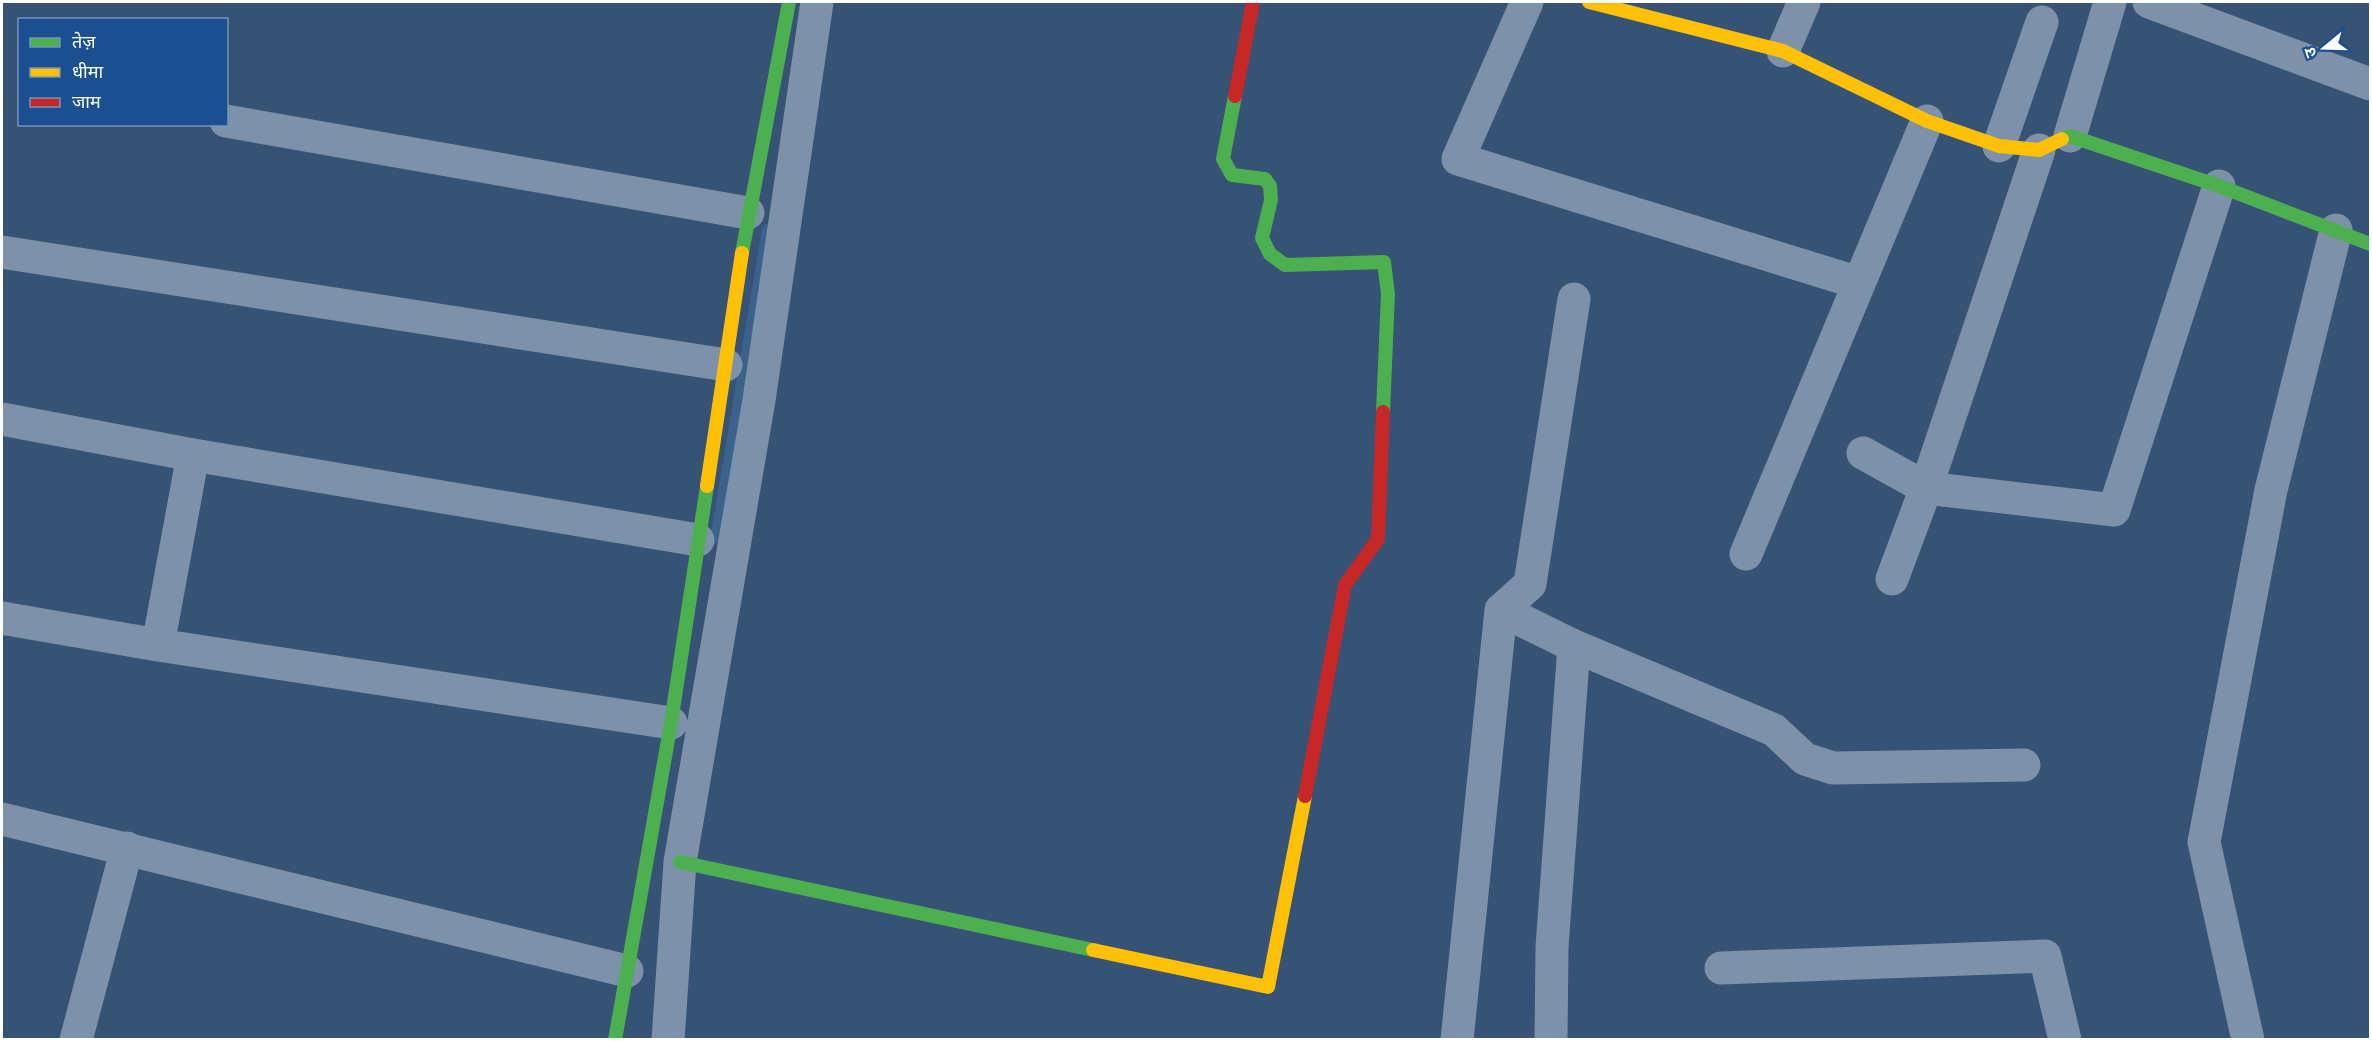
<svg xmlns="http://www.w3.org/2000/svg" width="2372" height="1041" font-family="Cabin,'Noto Sans Devanagari',sans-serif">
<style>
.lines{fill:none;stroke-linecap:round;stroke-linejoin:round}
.stream{stroke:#3b618d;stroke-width:10}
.street{stroke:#7d92a8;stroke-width:33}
.fast{stroke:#4caf50;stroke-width:14}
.slow{stroke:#ffc107;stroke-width:14}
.jam{stroke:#c62828;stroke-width:14}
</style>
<rect width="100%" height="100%" fill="#365274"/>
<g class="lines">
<path class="stream" d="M715,539L767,229"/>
<path class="street" d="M1527,2L1458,159L1859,283
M2149,2L2370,84
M1783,51L1804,2
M226,121L748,213
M2070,136L2110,2
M1999,146L2042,22
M2,252L726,365
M2,419L193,455L698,540
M1863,453L1926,488L2114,510L2219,186
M1746,554L1927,121
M1892,579L1926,488L2039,150
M1501,610L1574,646L1774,730L1805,759L1833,768L2024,765
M2,618L158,645L671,723
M158,645L193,455
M2,819L627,971
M1721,968L2045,956L2065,1040
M76,1040L127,848
M668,1040L680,862L759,400L817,2
M1457,1040L1501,610L1530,584L1574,299
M1551,1040L1552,947L1574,646
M2248,1040L2204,842L2271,490L2336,230"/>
<path class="fast" d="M1235,96L1223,159L1232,175L1265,179L1270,186L1271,200L1262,238L1270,254L1285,265L1384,262L1388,294L1383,412
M2062,139L2070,136L2219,186L2370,244
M742,253L789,2
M680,862L1093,950
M615,1040L671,723L707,486"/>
<path class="slow" d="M1589,2L1783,51L1927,121L1999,146L2039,150L2062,139
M707,486L742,253
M1093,950L1268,987L1305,796"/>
<path class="jam" d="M1235,96L1253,2
M1305,796L1345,585L1378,539L1383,412"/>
</g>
<rect width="2372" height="1041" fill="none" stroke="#ffffff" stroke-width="6"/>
<rect x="18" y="18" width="210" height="108" fill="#1b4f8f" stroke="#7695bc" stroke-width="1.5"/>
<rect x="30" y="38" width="30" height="9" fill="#4caf50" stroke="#7695bc" stroke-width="1.5"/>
<text x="72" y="48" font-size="18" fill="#ffffff">तेज़</text>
<rect x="30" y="68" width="30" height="9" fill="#ffc107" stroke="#7695bc" stroke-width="1.5"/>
<text x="72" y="78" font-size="18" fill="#ffffff">धीमा</text>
<rect x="30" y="98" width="30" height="9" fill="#c62828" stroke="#7695bc" stroke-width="1.5"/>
<text x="72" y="108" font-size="18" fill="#ffffff">जाम</text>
<g transform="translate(2324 48) rotate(251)" stroke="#1b4f8f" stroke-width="4.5" paint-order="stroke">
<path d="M0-4.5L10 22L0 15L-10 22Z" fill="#ffffff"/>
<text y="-9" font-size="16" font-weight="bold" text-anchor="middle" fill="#ffffff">उ</text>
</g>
</svg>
